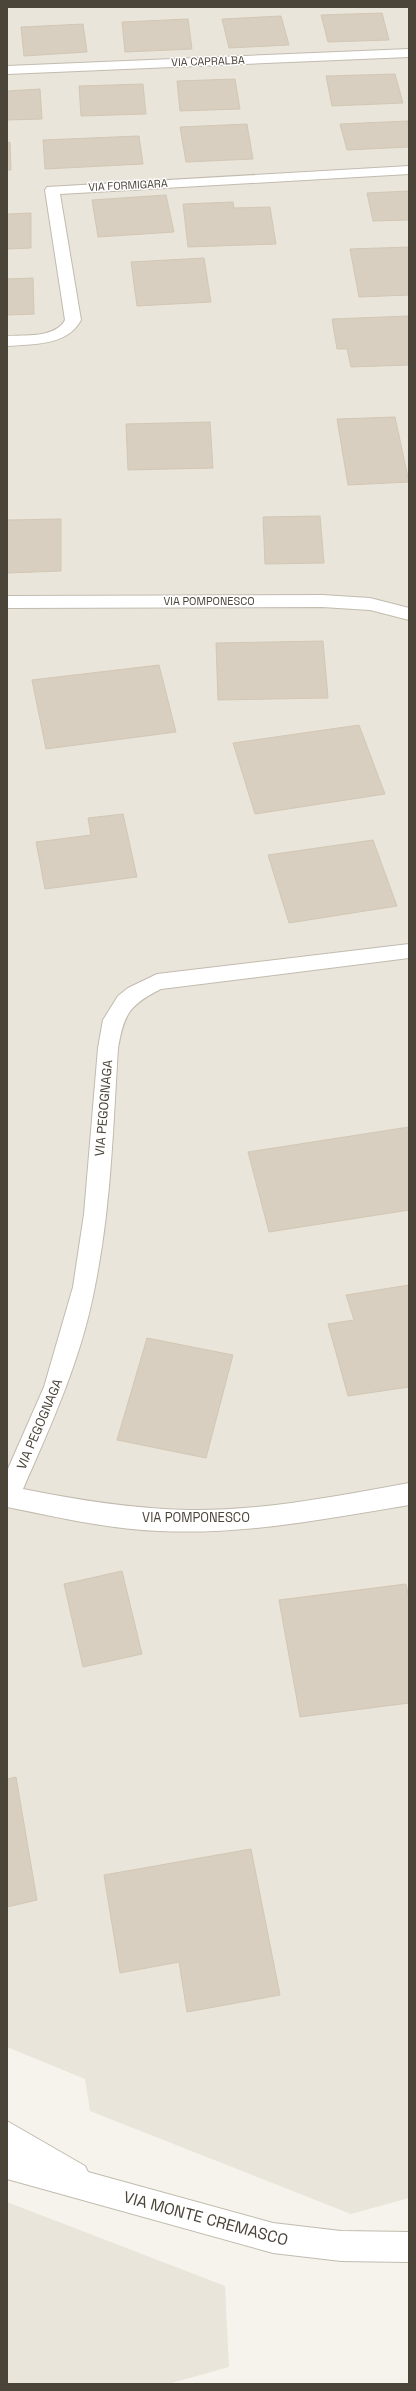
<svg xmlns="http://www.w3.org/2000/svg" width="416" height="2391" font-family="'Space Grotesk',sans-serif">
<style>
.residential{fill:#eae5da}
.building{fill:#d8cfc1;stroke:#d3c7b4}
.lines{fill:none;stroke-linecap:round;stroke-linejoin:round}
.minor-casing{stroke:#c2bbae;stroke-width:2}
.minor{fill:#fff;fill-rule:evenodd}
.labels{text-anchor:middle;stroke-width:3;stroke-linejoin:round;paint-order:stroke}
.far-street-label{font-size:11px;fill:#4b4439;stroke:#fff}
.street-label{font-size:13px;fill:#4b4439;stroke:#fff}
.near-street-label{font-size:16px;fill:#4b4439;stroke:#fff}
</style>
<rect width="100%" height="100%" fill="#f6f3ec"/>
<path class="residential" d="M7,7H408L409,10V2198L351,2214L90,2111L85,2079L7,2047Z
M7,2202L225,2286L229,2367L168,2384H7Z"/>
<path class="building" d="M382,13L389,40L328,42L321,15Z
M281,16L289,45L229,48L222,19Z
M188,19L192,49L125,52L122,22Z
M83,24L87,52L24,56L21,27Z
M395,74L403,103L332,106L326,76Z
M235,79L240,109L180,111L177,81Z
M143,84L146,114L81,116L79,86Z
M40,89L42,119L7,120V91Z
M408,121L409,147L347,150L340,124Z
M247,124L253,159L186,162L180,127Z
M139,136L143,164L45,169L43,140Z
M10,142L11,170H7V143Z
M409,191V220L373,221L367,193Z
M166,195L174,232L98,237L92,200Z
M233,202L234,208L270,207L276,244L188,247L183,204Z
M31,213V248L7,249V214Z
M409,247V295L359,297L350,249Z
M204,258L211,302L137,306L131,262Z
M33,278L34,314L7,315V279Z
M409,316V365L351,367L347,349H337L332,319Z
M395,417L409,482L348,485L337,419Z
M210,422L213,468L128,470L126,424Z
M320,516L324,563L265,564L263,517Z
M61,519V571L7,573V520Z
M323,641L328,698L218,700L216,643Z
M159,665L176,732L46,749L32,680Z
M359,725L385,794L255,814L233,743Z
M123,814L137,877L45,889L36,842L91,835L88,818Z
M373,840L397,906L289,923L268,855Z
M409,1127V1210L269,1232L248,1152Z
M409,1285V1387L348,1396L328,1324L354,1320L346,1295Z
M147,1338L233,1355L206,1458L117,1440Z
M122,1571L142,1654L83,1667L64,1584Z
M406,1584L409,1599V1703L300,1717L279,1600Z
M16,1777L37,1900L7,1907V1779Z
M251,1849L280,1995L187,2012L179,1962L120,1973L104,1875Z"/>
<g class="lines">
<defs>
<path id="minor" d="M409,49V57L7,74V66Z
M409,166V174L60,194L81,320C67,346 33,344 7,346V336C24,335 56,338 65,320L45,190L47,187Z
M322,595L370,598L409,608V620L370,610L322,607L7,608V596Z
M409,944V958L161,989C129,1005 124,1014 118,1048C113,1127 111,1208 95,1286C82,1357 52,1423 23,1489C78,1500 133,1509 189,1510C263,1511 337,1496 409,1483V1505C326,1519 244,1535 159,1531C108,1529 57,1517 7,1507V1471L44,1387L73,1287L84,1214L98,1048L103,1020L118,996L128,988L157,974Z
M7,2121L85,2166L88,2172L273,2223L341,2231L409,2232V2262L341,2261L273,2253L7,2179Z"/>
</defs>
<use href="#minor" class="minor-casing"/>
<use href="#minor" class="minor"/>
</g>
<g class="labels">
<g class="far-street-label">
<text transform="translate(208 61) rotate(-2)" y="4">VIA CAPRALBA</text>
<text transform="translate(128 185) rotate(-3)" y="4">VIA FORMIGARA</text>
<text x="209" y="605">VIA POMPONESCO</text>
</g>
<g class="street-label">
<text transform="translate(103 1108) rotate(-85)" y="5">VIA PEGOGNAGA</text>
<text transform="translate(39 1424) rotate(-67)" y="5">VIA PEGOGNAGA</text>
<text x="196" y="1522">VIA POMPONESCO</text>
</g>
<g class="near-street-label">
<text transform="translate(206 2218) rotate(15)" y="6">VIA MONTE CREMASCO</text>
</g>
</g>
<rect width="416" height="2391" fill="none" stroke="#4b4439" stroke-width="16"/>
</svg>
